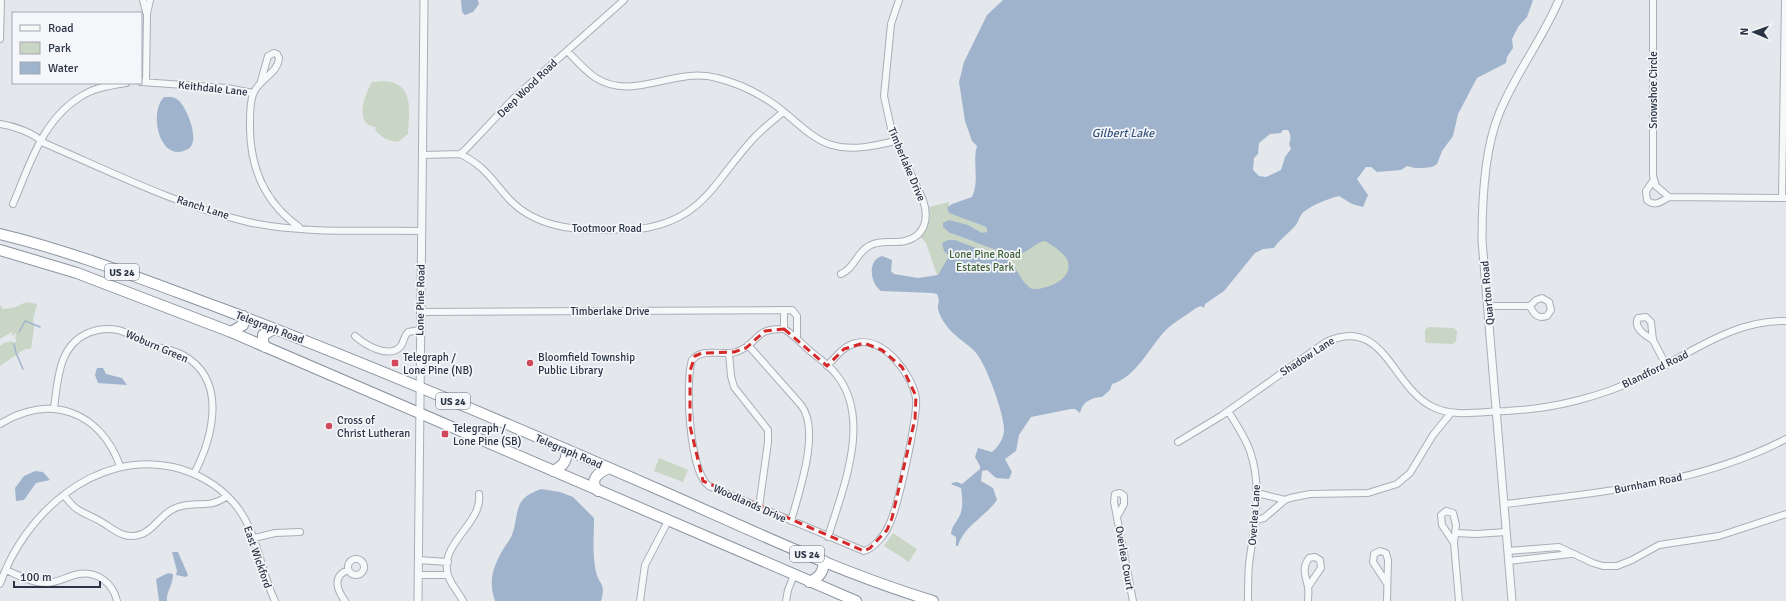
<svg xmlns="http://www.w3.org/2000/svg" width="1786" height="601" font-family="Signika,sans-serif">
<style>
.green{fill:#c9d6c5}
.water{fill:#9fb4cc;fill-rule:evenodd}
.lines{fill:none;stroke-linecap:round;stroke-linejoin:round}
.stream{stroke:#9fb4cc;stroke-width:1.5}
.minor-casing{stroke:#a9aeb7;stroke-width:8}
.tertiary-casing{stroke:#a9aeb7;stroke-width:9}
.trunk-casing{stroke:#8b94a3;stroke-width:12}
.minor{stroke:#f7f8fa;stroke-width:6}
.tertiary{stroke:#f7f8fa;stroke-width:7}
.trunk{stroke:#fff;stroke-width:10}
.marked{fill:none;stroke:#d62828;stroke-width:3;stroke-dasharray:8 5;stroke-linejoin:round}
.poi-dot{fill:#d1495b;stroke:#f4f6f9;stroke-width:1.5}
.labels{text-anchor:middle;stroke-width:3.5;stroke-linejoin:round;paint-order:stroke}
.shield{fill:#f4f6f9;stroke:#676e7b;stroke-width:1}
.shield-label{font-size:10px;font-weight:bold;fill:#2b3445}
.street-label{font-size:11px;fill:#2b3445;stroke:#f4f6f9}
.park-label{font-size:11px;fill:#3f6138;stroke:#f4f6f9}
.poi-label{font-size:11px;fill:#2b3445;stroke:#f4f6f9;text-anchor:start}
.water-label{font-size:12px;font-style:italic;fill:#34527a;stroke:#f4f6f9}
</style>
<rect width="100%" height="100%" fill="#e4e7ec"/>
<path class="green" d="M384,81C415,83 409,111 408,134L398,142C388,141 382,138 375,130L376,127C353,125 365,94 372,82Z
M949,202V206L1086,245L1055,303L937,275L926,243L920,236C928,227 931,218 929,207Z
M26,302L37,304L33,319L34,329L31,349H25L0,366V346L4,343L12,341L14,343L17,341L15,338L16,333L12,336V332L0,339V305L3,309C15,308 16,307 26,302Z
M1428,327L1454,328L1457,331L1456,341L1453,344L1427,343L1425,341V330Z
M659,458L688,470L683,482L654,471Z
M893,533L917,549L909,562L884,546Z"/>
<path class="water" d="M461,0H478L479,4L473,12L465,15L462,12Z
M1003,0H1533L1527,17L1518,27L1512,39L1513,48L1507,57L1506,63L1477,78L1458,114L1453,136L1442,151L1437,164L1432,167L1423,168H1415L1407,166L1401,170L1377,172L1371,167H1366L1357,179L1368,195L1363,207L1352,204L1339,196C1330,198 1306,207 1301,215C1299,218 1298,223 1295,226C1288,234 1280,239 1274,248L1263,249L1255,253L1224,291L1205,304L1204,308L1201,306L1196,308C1186,316 1175,321 1166,330C1149,347 1137,377 1112,384L1110,390L1102,397C1092,397 1082,402 1080,413L1075,409H1071L1031,417L1019,435L1016,451L1005,459L1012,472L1009,479L996,478L987,470L982,471L981,481L993,488L997,500C986,516 964,526 958,546H956V537L951,534C952,525 956,523 959,517C964,508 962,497 961,488L953,485L951,483L957,482L962,484L980,469V466L975,457L978,448L992,452C998,447 1003,440 1004,431C1005,416 987,367 977,354C968,343 954,337 946,325C942,320 939,314 938,309C937,303 941,303 937,294L932,293L881,291C870,283 867,260 882,256L892,260L891,271L894,274L918,278L938,275L949,256L944,251L942,243L948,240H955L1008,260C1018,268 1020,282 1032,289C1045,290 1073,280 1068,262C1066,254 1052,245 1045,241C1037,241 1028,253 1018,254C1004,256 966,237 950,233L943,227V223L949,220L968,225L982,233L987,232V228L984,226L949,213L947,208L952,204L972,197C980,180 972,163 977,146L972,141L965,121L959,82L964,62L987,15ZM1283,130H1288C1291,134 1291,139 1289,144L1291,149L1285,157L1281,170L1266,177L1259,176L1253,170L1254,158L1258,154L1259,143L1270,134L1281,133Z
M164,97C169,97 174,96 178,100C187,107 201,142 188,149C160,165 148,113 164,97Z
M97,368H103L106,374L122,378L127,385L98,383L95,375Z
M35,471L43,472L50,480L36,483L24,500L16,501L15,488L24,476Z
M541,489L560,492L573,497L594,518C594,535 592,555 596,572C600,587 606,582 601,601H495C488,581 493,566 504,548C506,544 510,540 512,535C520,512 512,499 541,489Z
M172,552H178L188,575L186,577L176,575L177,571Z
M168,573L173,574C173,586 166,591 167,601H159L156,579Z"/>
<g class="lines">
<path class="stream" d="M19,332L25,321L40,327
M14,344L16,353L23,369"/>
<defs>
<path id="minor" d="M143,0L146,12
M1653,0V176L1656,186L1669,197L1786,198
M0,39L1,0
M567,51C576,60 585,71 596,78C634,102 675,66 717,78C738,83 758,93 775,105C792,117 812,140 832,145C852,151 875,146 895,141
M261,81L268,56L274,53L277,54L279,58C278,73 260,79 254,92C250,100 250,112 250,122C249,165 264,202 299,227
M141,82L227,88L253,93
M146,82L147,14L150,0
M0,124C15,126 33,133 44,143C109,171 179,206 248,222C304,234 364,230 421,231
M460,154C485,166 491,179 509,199C543,235 594,230 639,229C703,221 715,180 753,139C762,129 773,121 783,112
M422,155L460,154L466,149L514,98L624,0
M1653,181L1646,191L1647,200C1654,207 1661,202 1669,197
M1782,198L1785,0
M13,204C30,164 43,117 85,94C97,87 113,85 126,83
M841,274C855,268 856,253 869,246C880,239 893,244 905,241C926,236 929,217 923,200L892,133L884,96L891,24L899,0
M1488,306H1530L1536,300L1542,298L1549,302L1551,310L1547,316C1538,319 1534,315 1530,306
M784,310V329
M420,312L792,310L797,316V337
M784,329C752,328 760,344 736,352C722,356 703,347 692,360C685,382 689,472 709,486L864,551C874,548 885,535 889,525C898,508 918,416 916,398C912,374 883,336 856,343C843,346 836,357 827,366
M784,329C794,335 801,343 810,351C818,358 828,364 835,373C873,417 843,488 828,537
M355,336C364,344 389,360 401,346C404,341 404,336 408,332L420,330
M1653,340C1645,335 1633,328 1638,318L1646,317L1651,322L1653,340L1666,365
M748,345L801,405C821,430 799,492 791,521
M729,353L731,376L734,387L768,430V442L759,507
M54,408C58,380 58,346 88,333C98,329 108,328 118,330C130,333 140,341 151,345C161,349 173,349 183,355C228,380 213,437 194,474
M1228,411C1236,424 1245,437 1250,451C1263,489 1254,526 1249,564C1248,576 1248,589 1248,601
M0,424C50,393 100,411 120,466
M1178,442L1221,416L1326,342C1385,315 1391,387 1433,407C1454,418 1484,411 1507,411C1552,409 1601,397 1642,377C1689,355 1731,320 1786,321
M1257,493L1285,500
M64,495C77,513 82,511 100,521C114,529 124,541 142,534C156,528 162,512 178,507C197,500 209,510 227,496
M1504,504C1599,493 1699,484 1786,439
M1118,515L1124,504V496L1120,493L1115,494L1114,502L1133,601
M1256,520L1264,518L1285,500L1290,498L1310,494L1368,493L1397,484L1410,473L1433,435L1451,413
M1456,533L1476,534L1506,532
M254,538L275,533L300,532
M1454,543L1442,525L1441,515L1446,511L1453,513L1456,525L1454,543L1459,601
M1508,551L1559,547L1593,563L1603,566H1617L1632,560L1659,545L1719,536L1786,514
M348 567a8 8 0 1 1 16 0a8 8 0 1 1-16 0Z
M418,560L448,562
M1509,561L1571,554
M6,570C18,575 32,583 46,583C58,583 67,576 79,574C97,571 113,583 117,601
M418,575H448
M1386,582L1373,562L1374,554L1380,551L1386,553L1388,560L1387,601
M0,584C24,514 95,450 173,467C195,472 217,484 232,501C258,529 259,568 275,601
M345,601C337,590 332,576 348,570
M463,601C458,591 448,582 447,570C443,541 483,522 479,494
M640,601L645,565L668,521
M786,601L788,590L794,575
M1308,601C1308,597 1309,591 1308,587C1306,576 1301,569 1309,558L1315,557L1320,560L1321,568L1308,587"/>
<path id="tertiary" d="M418,601L424,0
M1512,601L1482,240C1482,201 1484,150 1499,114C1515,74 1542,40 1559,0"/>
<path id="trunk" d="M0,234C75,252 147,281 220,308C369,364 516,427 662,491C751,530 840,573 933,601
M0,250L77,273L231,332L856,601
M231,332L243,325V316
M265,347L263,341V335L274,329
M553,471C563,466 568,461 566,449
M598,491C588,480 599,472 609,468
M809,582C820,577 823,573 824,561"/>
</defs>
<use href="#minor" class="minor-casing"/>
<use href="#tertiary" class="tertiary-casing"/>
<use href="#trunk" class="trunk-casing"/>
<use href="#minor" class="minor"/>
<use href="#tertiary" class="tertiary"/>
<use href="#trunk" class="trunk"/>
</g>
<path class="marked" d="M784,329L827,366L844,349L864,343L882,350L902,367L916,396L915,419L892,518L887,530L870,548L864,551L703,481L690,426V371L695,356L702,353L734,352L746,348L765,331Z"/>
<g class="poi-dot">
<rect x="391" y="359" width="8" height="8" rx="2"/>
<circle cx="530" cy="363" r="4"/>
<circle cx="329" cy="426" r="4"/>
<rect x="441" y="430" width="8" height="8" rx="2"/>
</g>
<g class="labels">
<g class="shield">
<rect x="105" y="264" width="34" height="16" rx="3"/>
<rect x="436" y="393" width="34" height="16" rx="3"/>
<rect x="790" y="546" width="34" height="16" rx="3"/>
</g>
<g class="shield-label">
<text x="122" y="276">US 24</text>
<text x="453" y="405">US 24</text>
<text x="807" y="558">US 24</text>
</g>
<g class="street-label">
<text transform="translate(213 88) rotate(6)" y="4">Keithdale Lane</text>
<text transform="translate(527 88) rotate(-44)" y="4">Deep Wood Road</text>
<text transform="translate(1653 90) rotate(-90)" y="4">Snowshoe Circle</text>
<text transform="translate(907 164) rotate(67)" y="4">Timberlake Drive</text>
<text transform="translate(203 207) rotate(18)" y="4">Ranch Lane</text>
<text x="607" y="232">Tootmoor Road</text>
<text transform="translate(1487 293) rotate(-95)" y="4">Quarton Road</text>
<text transform="translate(420 300) rotate(-89)" y="4">Lone Pine Road</text>
<text x="610" y="315">Timberlake Drive</text>
<text transform="translate(270 327) rotate(21)" y="4">Telegraph Road</text>
<text transform="translate(157 346) rotate(23)" y="4">Woburn Green</text>
<text transform="translate(1307 356) rotate(-33)" y="4">Shadow Lane</text>
<text transform="translate(1655 369) rotate(-26)" y="4">Blandford Road</text>
<text transform="translate(569 451) rotate(23)" y="4">Telegraph Road</text>
<text transform="translate(1648 483) rotate(-11)" y="4">Burnham Road</text>
<text transform="translate(750 503) rotate(24)" y="4">Woodlands Drive</text>
<text transform="translate(1254 515) rotate(-86)" y="4">Overlea Lane</text>
<text transform="translate(258 557) rotate(71)" y="4">East Wickford</text>
<text transform="translate(1125 558) rotate(80)" y="4">Overlea Court</text>
</g>
<g class="park-label">
<text x="985" y="258">Lone Pine Road<tspan x="985" dy="13">Estates Park</tspan></text>
</g>
<g class="poi-label">
<text x="403" y="361">Telegraph /<tspan x="403" dy="13">Lone Pine (NB)</tspan></text>
<text x="538" y="361">Bloomfield Township<tspan x="538" dy="13">Public Library</tspan></text>
<text x="337" y="424">Cross of<tspan x="337" dy="13">Christ Lutheran</tspan></text>
<text x="453" y="432">Telegraph /<tspan x="453" dy="13">Lone Pine (SB)</tspan></text>
</g>
<g class="water-label">
<text x="1123" y="137">Gilbert Lake</text>
</g>
</g>
<rect x="12" y="12" width="130" height="72" fill="#f4f6f9" stroke="#a4a8b1"/>
<rect x="20" y="25" width="20" height="6" fill="#f7f8fa" stroke="#a4a8b1"/>
<text x="48" y="32" font-size="12" fill="#2b3445">Road</text>
<rect x="20" y="42" width="20" height="12" fill="#c9d6c5" stroke="#a4a8b1"/>
<text x="48" y="52" font-size="12" fill="#2b3445">Park</text>
<rect x="20" y="62" width="20" height="12" fill="#9fb4cc" stroke="#a4a8b1"/>
<text x="48" y="72" font-size="12" fill="#2b3445">Water</text>
<g transform="translate(1754 32) rotate(272)" stroke="#f4f6f9" stroke-width="3" paint-order="stroke">
<path d="M0-3L7 15L0 10L-7 15Z" fill="#2b3445"/>
<text y="-6" font-size="11" font-weight="bold" text-anchor="middle" fill="#2b3445">N</text>
</g>
<path d="M14 581v6h86v-6" fill="none" stroke="#2b3445" stroke-width="2"/>
<text x="20" y="581" font-size="12" fill="#2b3445" stroke="#f4f6f9" stroke-width="3" paint-order="stroke">100 m</text>
</svg>
